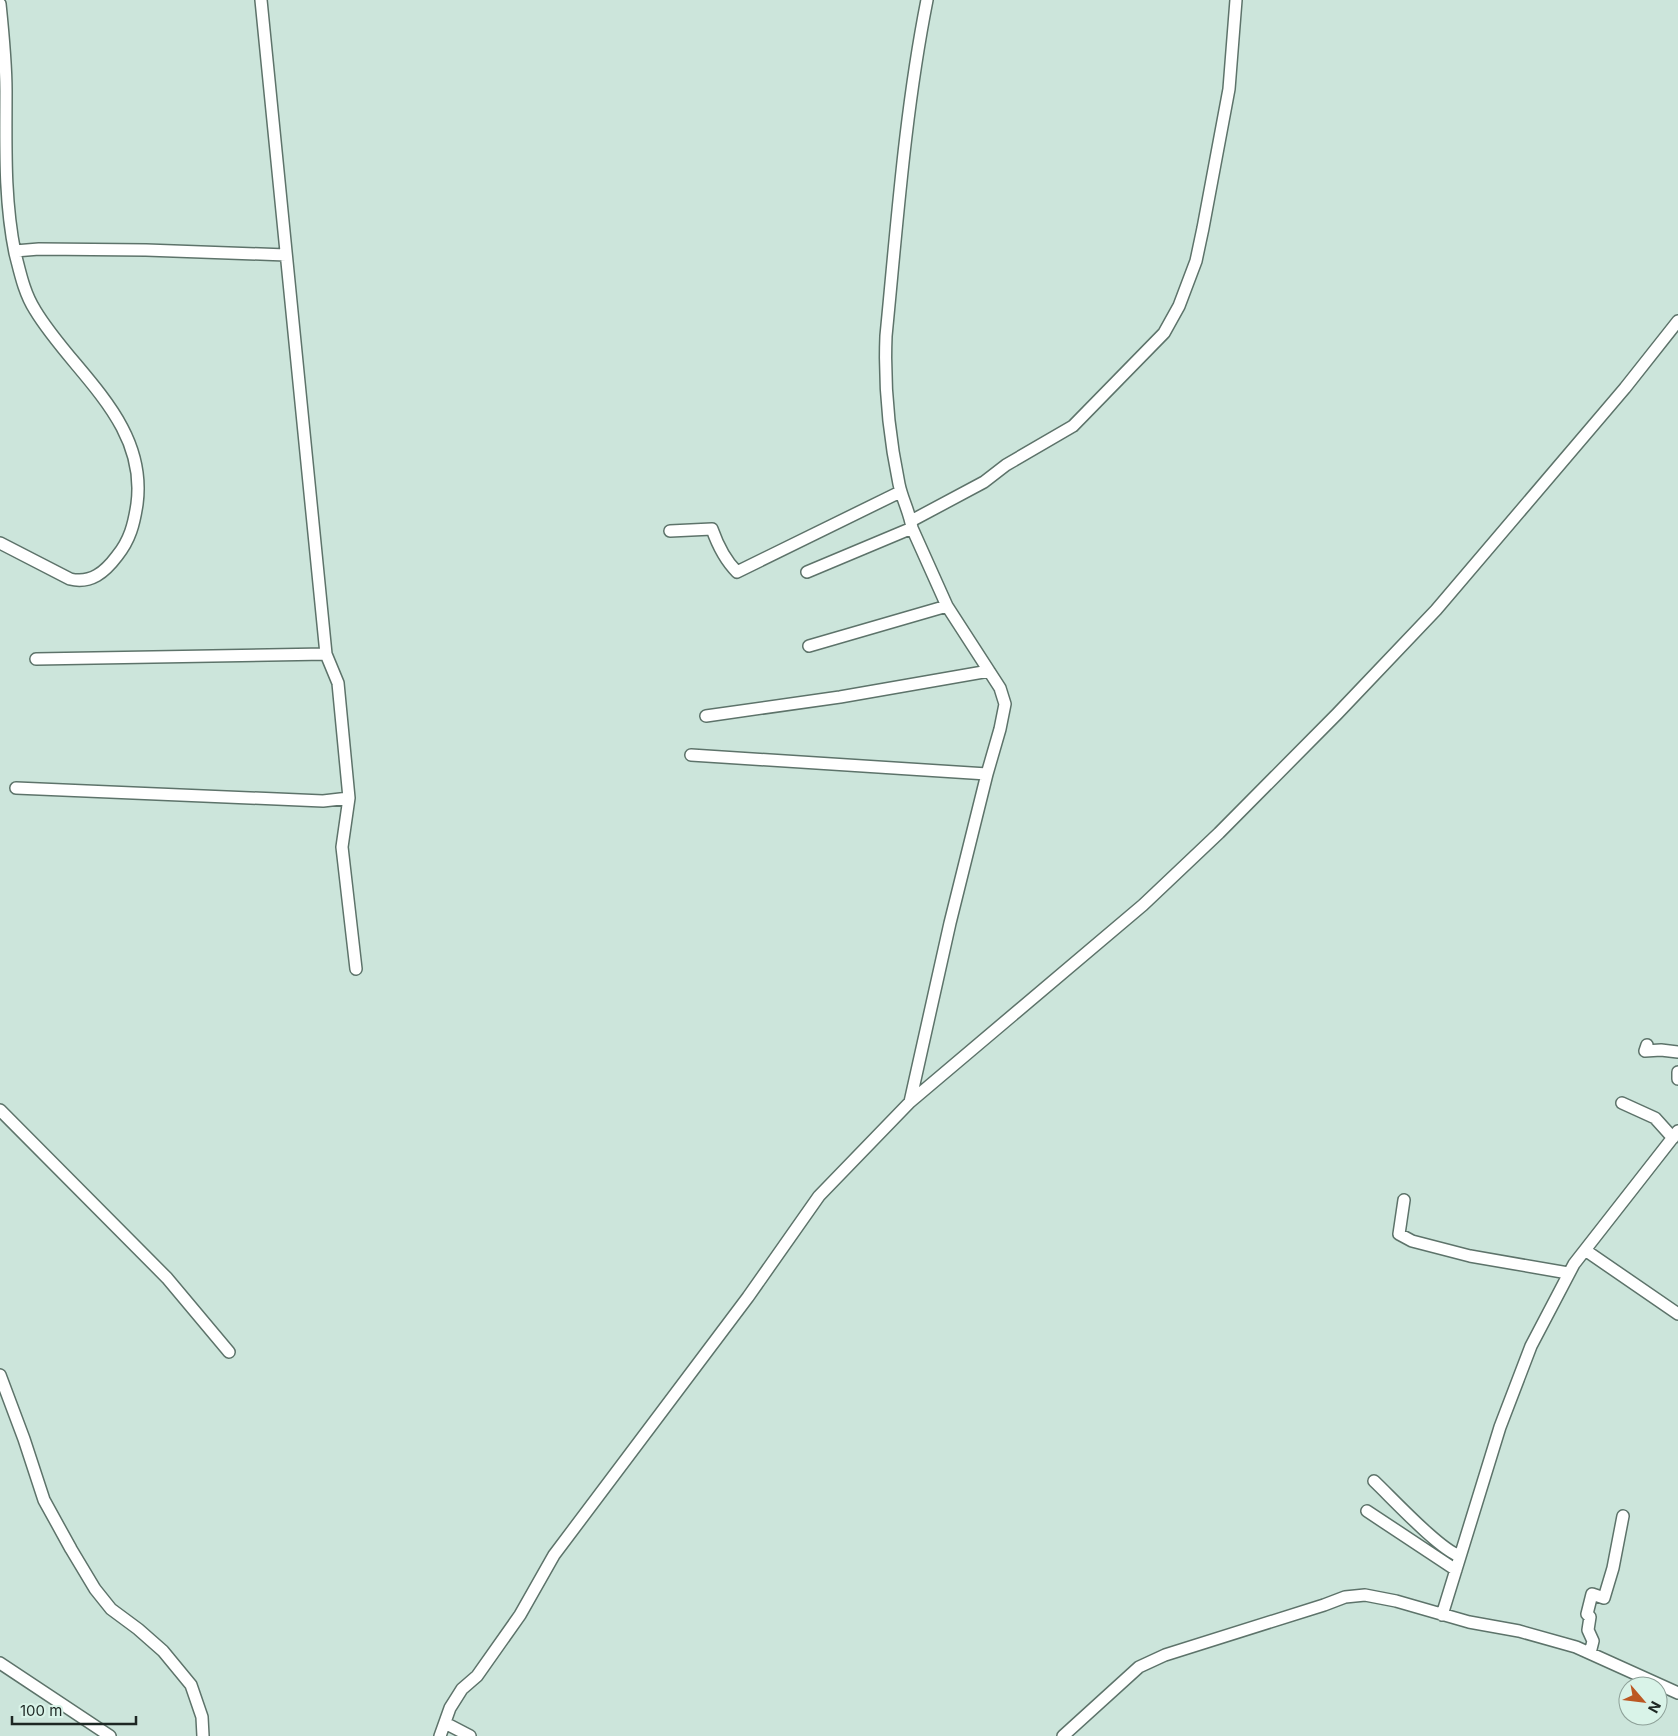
<svg xmlns="http://www.w3.org/2000/svg" width="1678" height="1736" font-family="Inter,sans-serif">
<style>
.lines{fill:none;stroke-linecap:round;stroke-linejoin:round}
.minor-casing{stroke:#5d736a;stroke-width:14}
.minor{stroke:#fff;stroke-width:11}
</style>
<rect width="100%" height="100%" fill="#cce5db"/>
<g class="lines">
<defs>
<path id="minor" d="M261,0L326,654L338,683L349,798L342,847L356,969
M0,4C3,33 6,62 6,91C6,145 4,199 15,253C20,272 24,293 35,310C72,372 148,421 137,504C134,524 130,540 117,556C105,572 91,584 70,579L0,543
M15,251L39,249L146,250L286,255
M911,521L984,482L1006,465L1073,426L1164,333L1179,306L1196,261L1203,228L1229,89L1236,0
M670,531L712,529C718,546 725,560 737,572L900,492
M807,572L912,528
M809,646L947,606
M36,659L326,654
M706,716L840,697L989,671
M691,755L987,774
M16,788L323,801L349,798
M1647,1045L1645,1051L1661,1050L1678,1052
M1678,1072V1079
M910,1102L950,923L987,774L1000,729L1005,704L1000,688L947,606L912,528C910,513 902,499 899,484C889,436 884,386 886,336C897,224 905,111 927,0
M1622,1103L1655,1118L1673,1138
M0,1110L167,1278L229,1352
M1404,1200L1399,1234L1412,1241L1470,1256L1568,1273
M1585,1250L1678,1314
M0,1375L24,1439L44,1500L71,1549L95,1589L111,1609L138,1629L163,1651L191,1685L202,1717L203,1736
M1374,1481C1392,1498 1440,1550 1460,1556
M1367,1511L1456,1570
M1442,1615L1500,1427L1531,1346L1574,1264L1678,1131
M1590,1653L1593,1641L1588,1630L1590,1617L1587,1614L1592,1594L1604,1598L1613,1568L1623,1516
M0,1663L110,1736
M445,1723L470,1736
M440,1736L450,1708L462,1689L477,1676L520,1615L554,1555L748,1297L819,1196L910,1102L1143,905L1219,833L1337,714L1436,610L1625,388L1678,321
M1063,1736L1139,1667L1165,1655L1324,1605L1345,1597L1365,1595L1396,1601L1469,1622L1519,1631L1576,1647L1678,1693"/>
</defs>
<use href="#minor" class="minor-casing"/>
<use href="#minor" class="minor"/>
</g>
<g transform="translate(1643 1701) rotate(118)"><circle r="24" fill="#d9f3e8" stroke="#8ea199"/>
<path d="M0-4L9 19L0 12L-9 19Z" fill="#bc5823"/>
<text y="-8" font-size="14" font-weight="bold" text-anchor="middle" fill="#1d2723">N</text>
</g>
<path d="M12 1716v8h124v-8" fill="none" stroke="#1d2723" stroke-width="2.5"/>
<text x="20" y="1716" font-size="15" fill="#1d2723" stroke="#d9f3e8" stroke-width="4" paint-order="stroke">100 m</text>
</svg>
